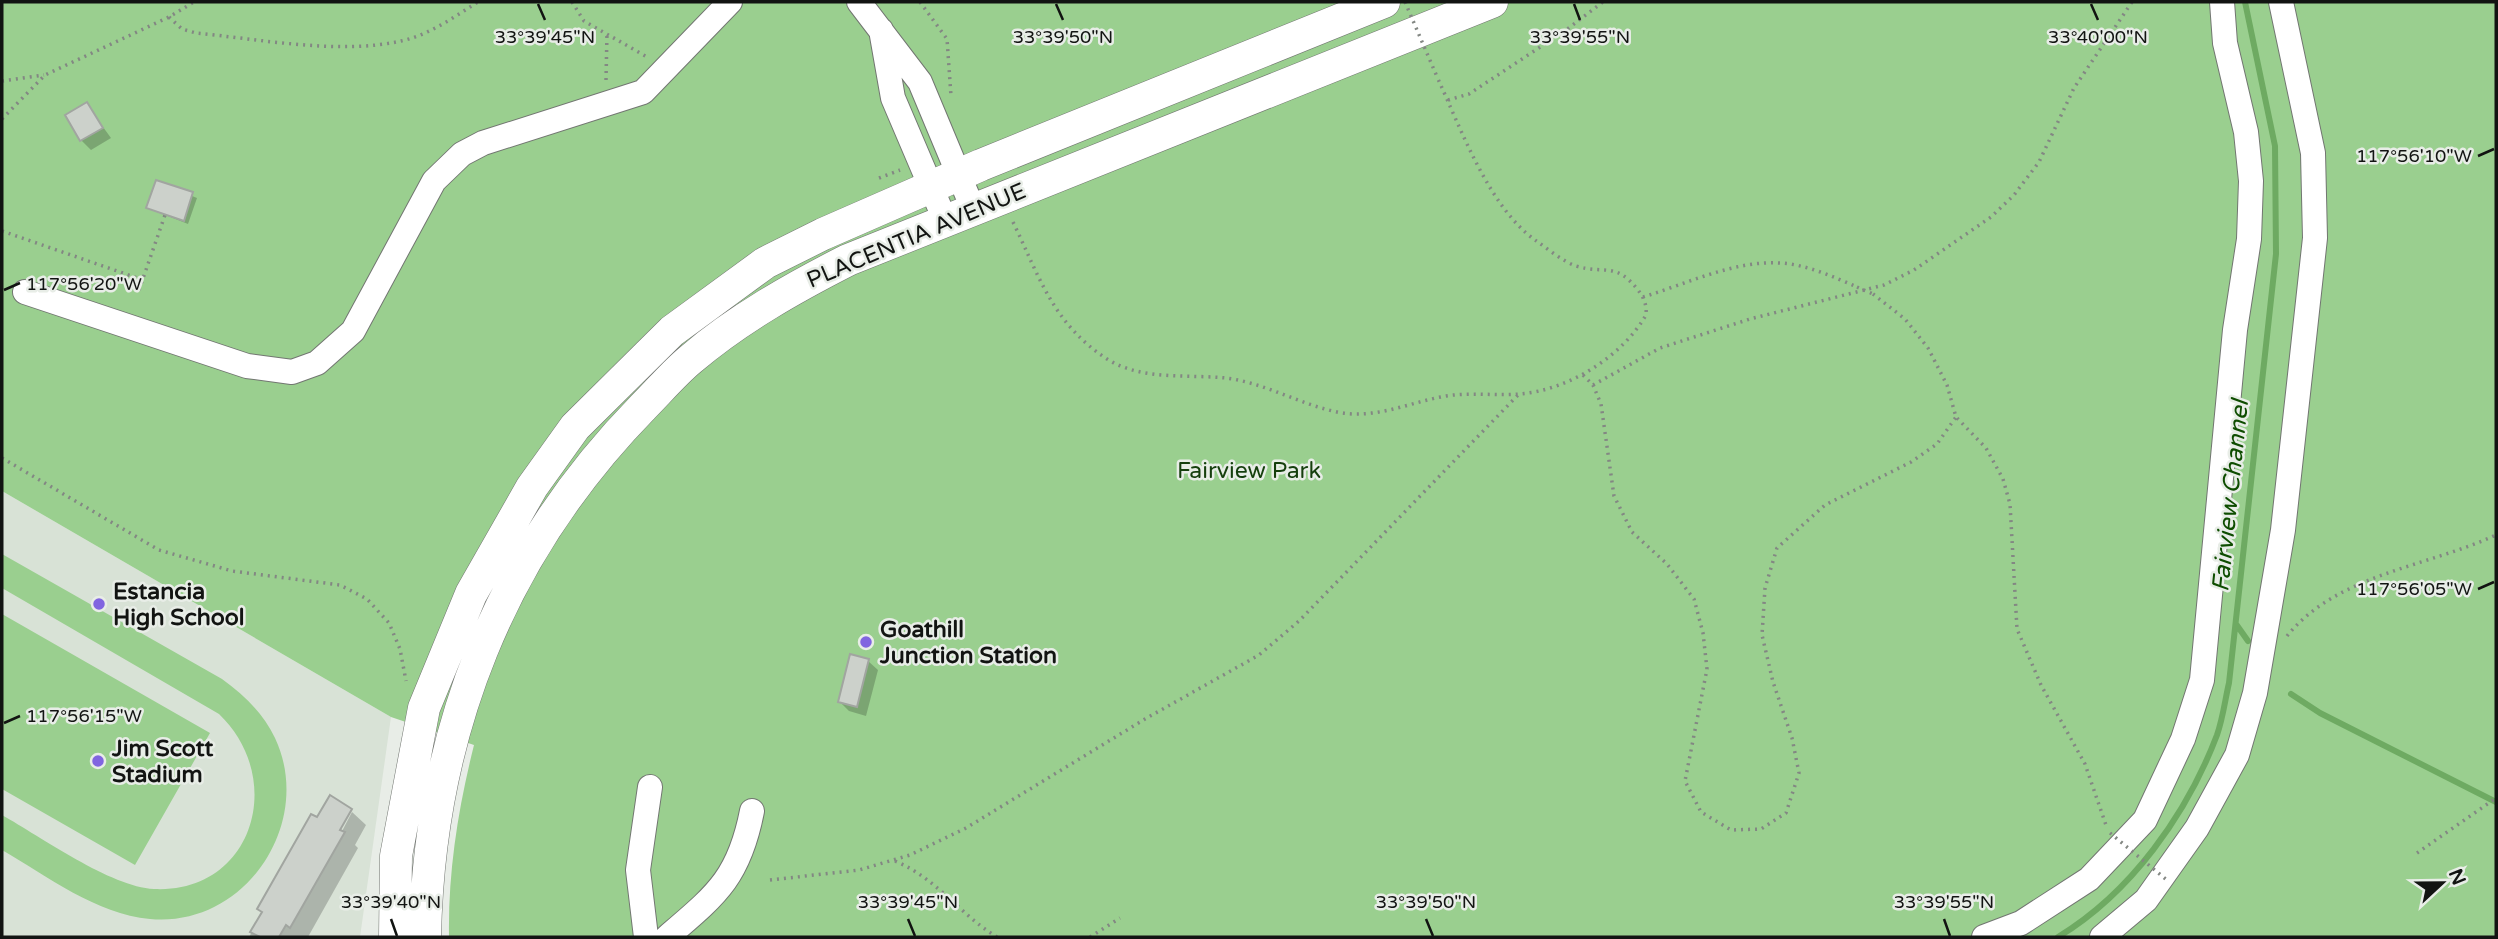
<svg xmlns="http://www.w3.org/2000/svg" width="2498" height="939" font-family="'Varela Round',sans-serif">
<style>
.built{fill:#d8e2d6}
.green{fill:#9acf8f}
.shadow{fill:#0003}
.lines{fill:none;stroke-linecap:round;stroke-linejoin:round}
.stream{stroke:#6eaa62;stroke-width:6}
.building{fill:#ccd1cb;stroke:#a1a5a0;stroke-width:2}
.minor-casing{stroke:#727671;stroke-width:26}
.major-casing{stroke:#727671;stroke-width:33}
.path{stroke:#838783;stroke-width:3.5;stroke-dasharray:2 5;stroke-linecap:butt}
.minor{stroke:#fff;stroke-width:24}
.major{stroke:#fff;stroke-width:32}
.path-bridge{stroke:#838783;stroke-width:3.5;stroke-dasharray:2 5;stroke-linecap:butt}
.ticks{fill:none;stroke:#121412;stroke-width:2.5}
.poi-dot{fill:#8165e0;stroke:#e8ede7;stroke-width:2.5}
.labels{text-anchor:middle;stroke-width:5;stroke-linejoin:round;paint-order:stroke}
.street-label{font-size:23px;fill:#121412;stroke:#e8ede7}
.park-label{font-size:23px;fill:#153f0d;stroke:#e8ede7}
.poi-label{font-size:23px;font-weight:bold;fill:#121412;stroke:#e8ede7;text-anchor:start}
.water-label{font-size:24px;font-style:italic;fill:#0e4d00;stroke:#e8ede7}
.ticks-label{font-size:18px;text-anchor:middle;fill:#121412;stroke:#e8ede7;stroke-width:5;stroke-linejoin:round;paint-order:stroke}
</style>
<rect width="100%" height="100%" fill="#e8ede7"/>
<path class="built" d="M2,491L391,717L360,937H2Z"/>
<path class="green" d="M2,2H2496V937H449C448,872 458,809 474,745L391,717L2,491Z
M2,554L222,679C244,695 263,713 275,738C315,823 245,928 150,919C96,914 47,876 2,850V815C41,837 111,887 154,889C253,894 287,779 219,714L2,588Z
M2,614L210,733L135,865L2,789Z"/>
<path class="shadow" d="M87,105L111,138L91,150L81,140Z
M157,182L197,198L188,224L148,208Z
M868,661L878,670L866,716L849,711L840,702Z
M351,810L335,837L338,839L352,812L366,825L355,845L358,848L308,937H249L263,913L259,909L317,819Z"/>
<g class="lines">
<path class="stream" d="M2236,624L2248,641
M2291,694L2320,713L2496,802
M2058,937C2131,893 2187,814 2217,735C2223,718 2225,700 2229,683L2276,254L2275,146L2245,2"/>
</g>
<path class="building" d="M87,102L103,128L80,141L65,115Z
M156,180L193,192L184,221L146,208Z
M850,654L869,659L857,707L838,702Z
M330,795L352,809L340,830L345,832L290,928L286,925L279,937H260L250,932L262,912L257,909L311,814L317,817Z"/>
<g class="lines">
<defs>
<path id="minor" d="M859,2L920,82L973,209
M881,30L893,98L945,220
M25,292L247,366L292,372L317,363L353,331L434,181L462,154L483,143L643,92L730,2
M646,937L638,870L650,787
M667,937C716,895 739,878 752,811
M1984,937L2021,923L2089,879L2145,820L2183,739L2202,680L2235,330L2249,239L2251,181L2246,132L2225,43L2222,2
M2102,937L2146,900L2197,828L2237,755L2255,693L2283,530L2315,238L2313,153L2281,2"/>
<path id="major" d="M395,937L396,856L424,708L471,594L532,487L575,427L672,331L765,263L823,234L981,165L1384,2
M425,937C429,734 500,553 643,407C659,391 674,373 691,359C738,319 793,288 848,260L1492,2"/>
</defs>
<use href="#minor" class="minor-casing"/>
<use href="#major" class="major-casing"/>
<path class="path" d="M572,2L584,21L647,57
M920,2L947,39L951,96
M169,17L182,29L196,33C258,39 340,55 401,41C429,35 454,17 478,2
M606,80L607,33
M2,81L44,75
M1448,100L1469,94L1566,30L1603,2
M2,119L45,75L169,17L194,2
M879,178L900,170
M1013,222C1039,276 1053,324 1107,359C1142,381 1187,374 1226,378C1265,383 1299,404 1337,412C1375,420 1410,402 1446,396C1471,392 1496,396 1520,394C1568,390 1622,357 1646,315C1647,305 1644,298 1638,290C1615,261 1606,275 1576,266C1562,261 1548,249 1535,240C1489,207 1461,129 1438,79
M2,231L143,280
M139,290L165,215
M1873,294L1905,319L1928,348L1947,385L1956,417L1986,448L2003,479L2010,504L2017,629L2041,685L2085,764L2107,828
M1643,297C1686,284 1735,260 1780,263C1805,264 1834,277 1857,287
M1583,375L1593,385L1601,404L1614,496L1632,532L1667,564L1694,599L1703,633L1707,669L1685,781L1701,812L1731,830L1761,829L1786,813L1799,773L1792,738L1773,682L1762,635L1765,588L1777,548L1825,505L1911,462L1937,444L1956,417
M1593,385L1660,348L1750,319L1884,285L1914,270L1991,217L2014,195L2039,162L2074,88L2132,2
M2,458L159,550L232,571L340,585L367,599L389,623L400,649L406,681
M2287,636C2337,574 2427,567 2496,535
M2417,853L2496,798
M895,861C938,879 960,915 997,937
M770,880L859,870L910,855L966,828L1145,719L1259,655L1299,621L1519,394
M1090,937L1120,918"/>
<use href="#minor" class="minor"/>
<use href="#major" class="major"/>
<path class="path-bridge" d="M1405,2L1438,79
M1857,287L1873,294
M2110,833L2168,881"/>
</g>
<path class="ticks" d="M538,4L545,20M1056,4L1063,20M1574,4L1580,20M2091,4L2098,20M2478,156L2494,149M4,290L20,283M2478,589L2494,582M4,723L20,716M391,919L397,936M908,919L915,936M1426,919L1433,936M1944,919L1950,936"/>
<g class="poi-dot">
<circle cx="99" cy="604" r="7"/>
<circle cx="866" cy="642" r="7"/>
<circle cx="98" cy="761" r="7"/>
</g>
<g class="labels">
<g class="street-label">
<text transform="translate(916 235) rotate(-23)" y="8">PLACENTIA AVENUE</text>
</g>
<g class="park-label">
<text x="1249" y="478">Fairview Park</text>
</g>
<g class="poi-label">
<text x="113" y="599">Estancia<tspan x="113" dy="26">High School</tspan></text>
<text x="880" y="637">Goathill<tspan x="880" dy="26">Junction Station</tspan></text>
<text x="112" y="756">Jim Scott<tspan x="112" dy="26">Stadium</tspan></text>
</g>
<g class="water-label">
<text transform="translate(2230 496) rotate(-84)" y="8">Fairview Channel</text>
</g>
</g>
<g class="ticks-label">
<text x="545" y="43">33°39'45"N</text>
<text x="1063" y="43">33°39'50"N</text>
<text x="1580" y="43">33°39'55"N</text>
<text x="2098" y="43">33°40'00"N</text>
<text x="2414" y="162">117°56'10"W</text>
<text x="84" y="290">117°56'20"W</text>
<text x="2414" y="595">117°56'05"W</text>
<text x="84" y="722">117°56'15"W</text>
<text x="391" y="908">33°39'40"N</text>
<text x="908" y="908">33°39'45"N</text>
<text x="1426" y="908">33°39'50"N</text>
<text x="1944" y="908">33°39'55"N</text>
</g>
<rect width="2498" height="939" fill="none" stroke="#121412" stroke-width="7"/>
<g transform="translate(2442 883) rotate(68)" stroke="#e8ede7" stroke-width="5" paint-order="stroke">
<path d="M0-5L12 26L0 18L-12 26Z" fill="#121412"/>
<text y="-10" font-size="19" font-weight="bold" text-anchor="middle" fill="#121412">N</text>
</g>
</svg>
